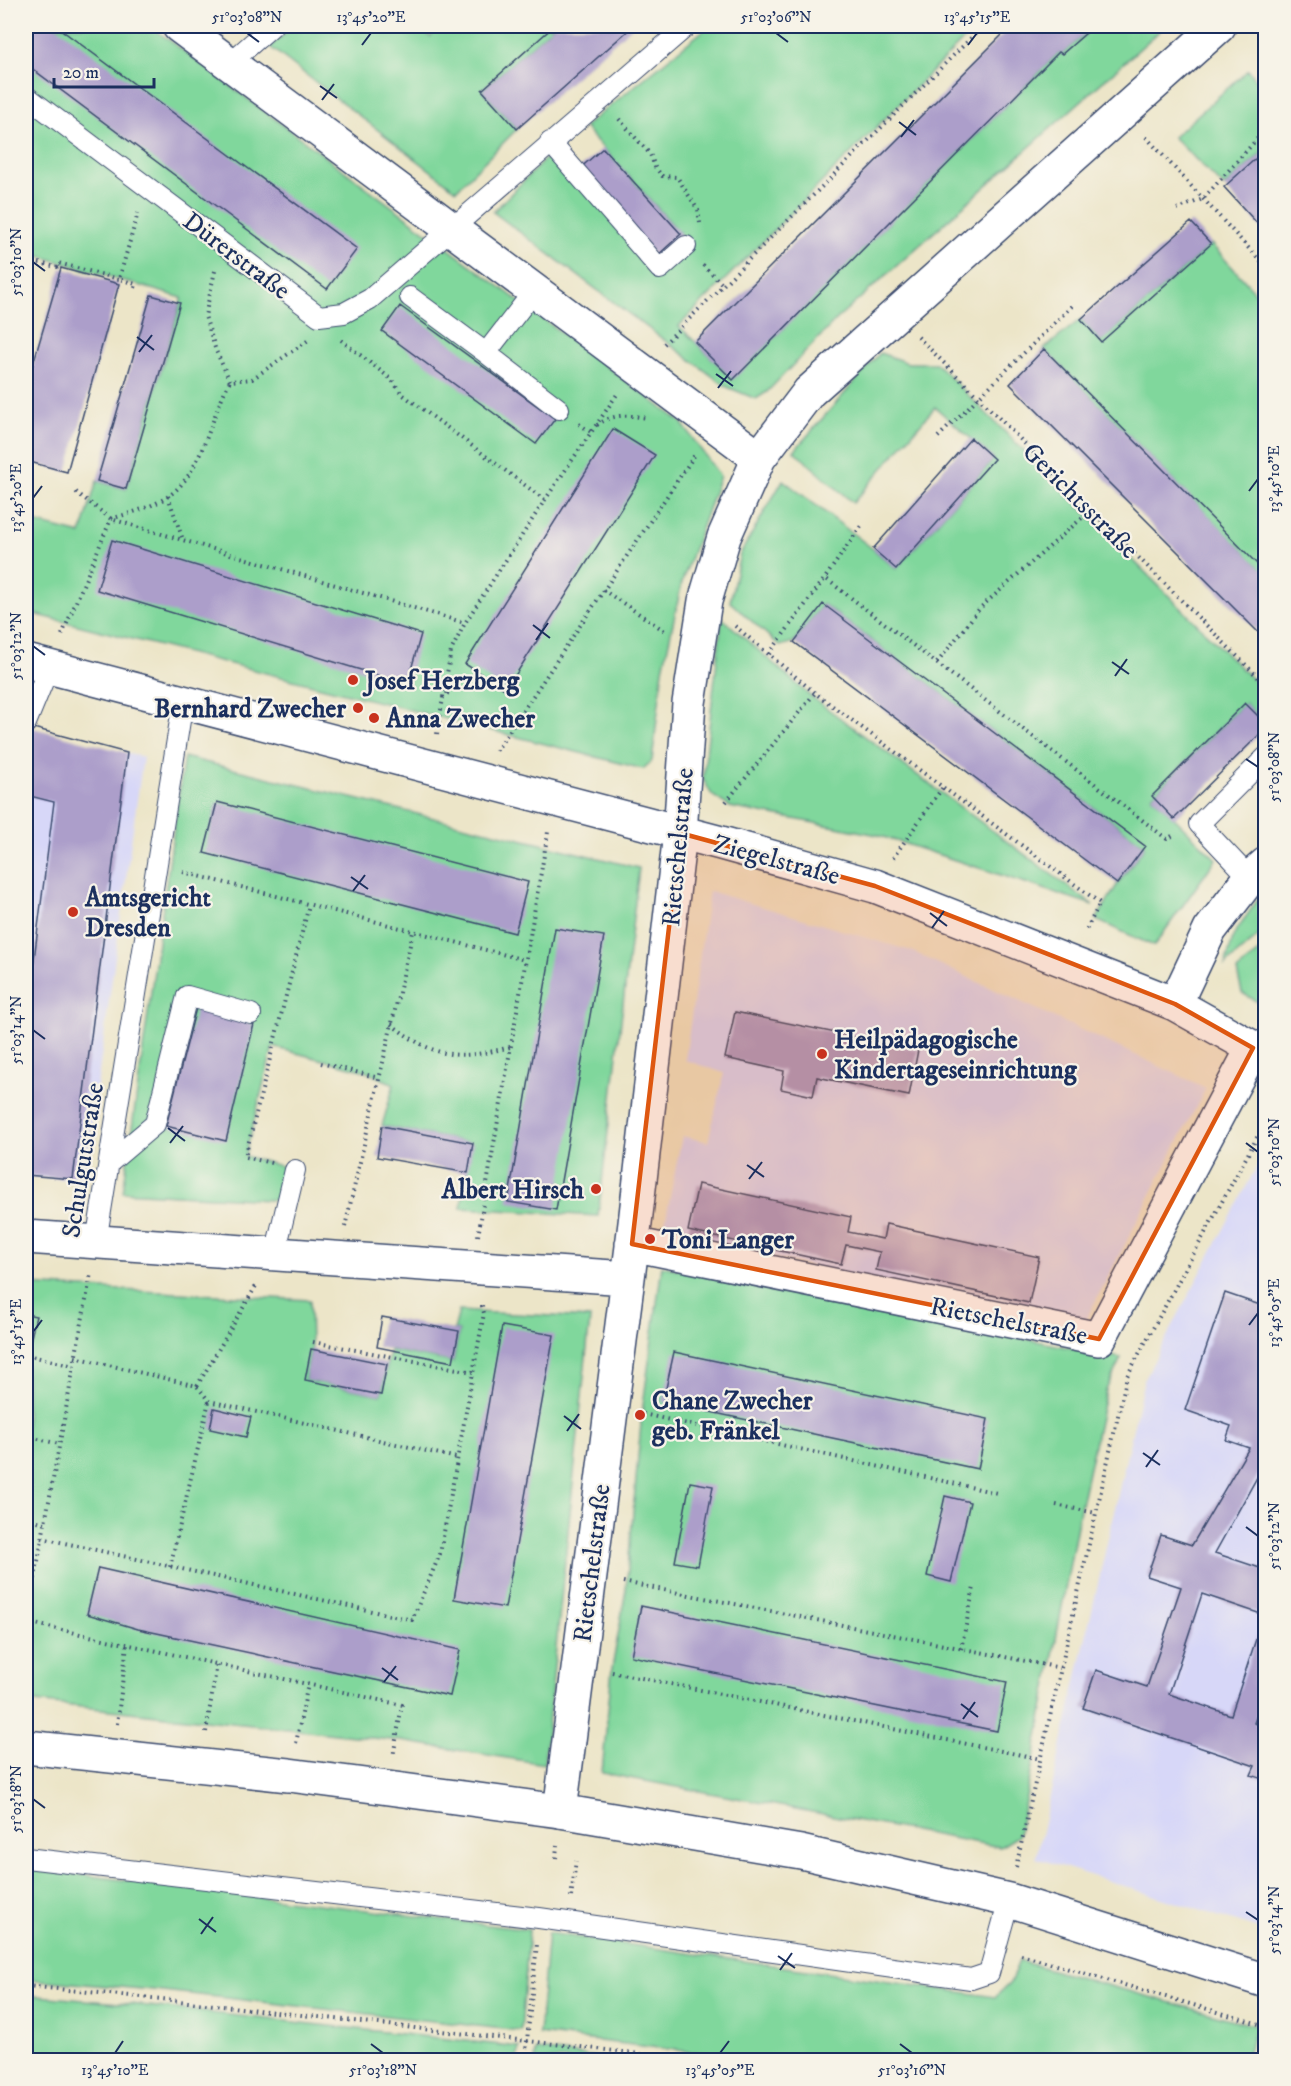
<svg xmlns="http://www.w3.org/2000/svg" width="1291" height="2086" font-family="'IM FELL DW Pica',serif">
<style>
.built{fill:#d7d7f8}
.green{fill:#80d79c;stroke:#4e837d;stroke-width:1.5}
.building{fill:#ac9eca;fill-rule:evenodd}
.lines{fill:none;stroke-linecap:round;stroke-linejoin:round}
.lane-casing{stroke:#3a4a6e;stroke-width:22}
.street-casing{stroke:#3a4a6e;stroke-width:36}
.secondary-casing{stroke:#3a4a6e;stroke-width:36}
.path{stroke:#3a4a6e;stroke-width:4;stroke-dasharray:1.5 4.5;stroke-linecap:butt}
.lane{stroke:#fff;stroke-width:20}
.street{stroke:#fff;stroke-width:33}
.secondary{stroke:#fff;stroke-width:33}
.marked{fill:#de5710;fill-opacity:0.2;stroke:#de5710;stroke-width:4.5;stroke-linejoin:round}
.ticks{fill:none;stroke:#1b2f5e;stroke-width:2}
.poi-dot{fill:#c8321e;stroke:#f7f3e8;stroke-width:2}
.labels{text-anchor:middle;stroke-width:4.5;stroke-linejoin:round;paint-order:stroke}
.street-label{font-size:26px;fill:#1b2f5e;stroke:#f7f3e8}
.poi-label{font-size:26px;font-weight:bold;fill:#1b2f5e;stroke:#f7f3e8;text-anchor:start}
.neatline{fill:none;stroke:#1b2f5e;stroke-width:2}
.ticks-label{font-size:15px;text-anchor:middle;fill:#1b2f5e}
</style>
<rect width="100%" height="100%" fill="#f7f3e8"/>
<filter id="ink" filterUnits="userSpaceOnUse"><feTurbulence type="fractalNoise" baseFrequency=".0167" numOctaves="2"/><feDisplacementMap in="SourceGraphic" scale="12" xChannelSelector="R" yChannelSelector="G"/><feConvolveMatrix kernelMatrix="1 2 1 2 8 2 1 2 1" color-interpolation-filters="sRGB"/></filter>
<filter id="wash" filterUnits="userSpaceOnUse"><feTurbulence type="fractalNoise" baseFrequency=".008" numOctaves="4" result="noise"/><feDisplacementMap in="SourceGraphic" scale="24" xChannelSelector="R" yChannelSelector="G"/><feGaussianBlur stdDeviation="1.35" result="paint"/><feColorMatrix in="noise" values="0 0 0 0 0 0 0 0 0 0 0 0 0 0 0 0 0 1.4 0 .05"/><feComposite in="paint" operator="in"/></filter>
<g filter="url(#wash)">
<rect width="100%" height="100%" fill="#ece5c8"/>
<path class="built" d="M26,727L143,757L84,1180L26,1177Z
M709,891L911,951L1206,1088L1082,1327L663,1233L682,1136L708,1142L724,1073L685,1060Z
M1265,1151V1931L1036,1858L1144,1380Z"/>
<path class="green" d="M26,26H150L681,422L720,476L682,582L663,669L652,761L643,769L26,612V520L81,534L97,481L126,489L182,298L26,252Z
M293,26H419L430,37L441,26H554L482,90L517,129L456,190L270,47Z
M709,26H971L974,29L679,326L733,379L1059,52L1062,54L1094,26H1165L837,319L767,392L756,399L727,387L493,212L555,149L661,269L686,247L681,234L584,127Z
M1248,70L1265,90V153L1264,151L1224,187L1173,137Z
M1211,244L1265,303V573L1044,349L1081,319L1101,342Z
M880,353L908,363H936L1265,692V724L1245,703L1152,796L1216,859L1154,946L1096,920L1117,885L1145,846L823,604L794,642L780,646L730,602L740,554L783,480L873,549L896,569L994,459L935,407L853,503L794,451Z
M722,618L809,695L1093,905L878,835L730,807L712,795L703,779Z
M184,757L639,868L598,1216L461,1208L472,1143L382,1126L394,1084L362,1070L273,1047L245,1156L295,1170L287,1201L123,1192Z
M1265,889V930L1225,965L1234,934Z
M1265,947V1006L1242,993L1237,971Z
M662,1266L1121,1358L1106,1390L1080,1509L1034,1758L1018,1836L1000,1847L602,1773L612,1669L626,1590L642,1413Z
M26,1285L310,1300L311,1349L305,1380L381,1395L390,1350L453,1362L459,1331L454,1330L459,1311L590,1318L544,1764L401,1741L26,1701Z
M26,1868L529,1930L521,2031L154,1990L26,1979Z
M548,1933L995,1997L1010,1983L1019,1961L1256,2026L1245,2060H762L539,2034Z
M26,1995L130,2004L519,2047L517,2060H26Z
M536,2050L624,2060H535Z"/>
<g id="blocks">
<path class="building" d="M26,26H56L357,249L327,289L26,64Z
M554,26H633L517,129L482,90Z
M1011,26H1094L1062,54L1059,52L733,380L695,342Z
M603,148L681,234L656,257L578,170Z
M1264,151L1266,153V233L1224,187Z
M1191,222L1211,244L1101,342L1081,319Z
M61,268L119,284L67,472L26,461V388Z
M151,295L180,303L126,489L97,481Z
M400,306L555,419L536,444L382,331Z
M1044,349L1266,573V640L1010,384Z
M613,429L655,455L506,690L465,664Z
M971,438L994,459L896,569L873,549Z
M112,540L421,634L407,684L97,590Z
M823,604L1145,846L1117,884L794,642Z
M1245,703L1266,724V728L1174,819L1152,796Z
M26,726L127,753L73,1179L26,1175V1022L54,802L26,795Z
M217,802L528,882L515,933L204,853Z
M555,928L604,936L556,1210L508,1202Z
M196,1008L254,1024L226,1141L166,1126Z
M735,1012L918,1050L909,1096L817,1077L813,1096L781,1089L784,1071L725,1058Z
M382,1126L473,1143L468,1173L377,1157Z
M698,1184L851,1217L848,1232L883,1239L886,1224L1039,1257L1029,1303L876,1270L880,1252L846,1245L841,1264L688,1231Z
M1225,1293L1266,1307V1461L1215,1553L1266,1570V1689L1254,1723L1266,1727V1780L1251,1775L1255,1766L1083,1708L1096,1670L1147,1687L1181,1587L1147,1576L1161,1535L1192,1545L1249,1448L1226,1440L1231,1426L1185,1410ZM1202,1594L1264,1615L1231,1715L1169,1694Z
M26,1314L36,1316L26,1359Z
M382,1317L459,1331L453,1362L377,1347Z
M502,1326L554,1335L505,1608L454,1599Z
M311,1349L387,1364L381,1395L305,1380Z
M674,1352L988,1419L978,1469L663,1402Z
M214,1408L251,1417L246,1437L210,1429Z
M690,1482L713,1486L698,1566L675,1562Z
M945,1496L970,1502L951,1582L927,1576Z
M98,1568L460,1650L450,1696L138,1629L87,1614Z
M641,1606L1007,1682L997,1731L631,1656Z"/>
</g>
</g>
<g filter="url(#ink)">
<use href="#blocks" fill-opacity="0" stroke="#3a4a6e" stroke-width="1.5"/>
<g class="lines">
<defs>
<path id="lane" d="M230,63L272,26
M26,96L319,316L344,313L370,299L687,26
M550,142L660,269L686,246
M410,297L486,353L534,291
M486,353L559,409
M26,723L49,667
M1250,878L1199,824L1266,757
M109,1163L155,1124L187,996L251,1014
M96,1242L183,702
M275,1254L295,1170
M26,1858L539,1918L971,1979L989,1973L1009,1900"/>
<path id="street" d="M179,26L759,458
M26,661L721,843L875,886L1175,1004L1266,1055
M1175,1004L1210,930L1250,878L1266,864
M26,1237L627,1278
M632,1244L1099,1339L1253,1048
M560,1811L635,1223L680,833L689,703L705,601L724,537L759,458L809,392L1219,26"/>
<path id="secondary" d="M26,1747L289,1775L388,1788L560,1811L801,1852L1009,1900L1266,1981"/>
</defs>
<use href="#lane" class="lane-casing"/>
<use href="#street" class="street-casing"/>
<use href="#secondary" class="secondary-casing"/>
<path class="path" d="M619,119L650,154L655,167L662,176L677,177L698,210L700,223
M1146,137L1266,267
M1177,209L1203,199L1266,129
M39,263L57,267L58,263L119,279
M703,265L723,285
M215,271L205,316L216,351L230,381
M135,288L136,284L119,279L138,213
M918,337L1266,685
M341,340L391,379L402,394L545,500
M664,344L983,26
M579,424L591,432
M597,425C615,413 627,415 647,418
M938,437L1073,305
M76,492L111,519L465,623
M168,496L183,540
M861,526L825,578L1167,839L1176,834
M603,590L668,633
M735,626L815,693L1100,903L1085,932
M62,635L111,519C130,513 150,508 167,497C202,475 210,417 230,381L252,379L310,339
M769,654L825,578
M937,663L980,608L1091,510
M443,697L446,679
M437,734L443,698L447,694L449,684L446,679L451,651L465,623L545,500L618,393
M496,751L696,453
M726,802L815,693
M893,858L943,787
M183,872L525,960
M391,1024C434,1058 458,1061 510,1047
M321,1063L379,1078
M271,1163L245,1157L309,905
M345,1227L413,932
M478,1236L548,832
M313,1342L473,1372
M27,1355L74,1366
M75,1357L197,1386L209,1401L457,1458
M197,1386L256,1286
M643,1414L997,1493
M26,1436L59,1444
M1056,1505L1096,1513
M26,1518L45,1523
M42,1538L412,1620L440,1554L484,1313L481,1302
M170,1567L209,1401
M26,1582L34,1584
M623,1582L1061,1668
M26,1622L402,1705L393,1757
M26,1626L91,1273
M961,1649L974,1587
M612,1672L1041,1759
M117,1724L127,1645
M206,1732L217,1664
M296,1743L308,1684
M556,1858L557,1845
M1016,1867L1127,1376L1266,1121
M571,1897L576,1861
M1021,1955L1266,2026
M26,1986L162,1999L693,2060
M525,2060L537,1944"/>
<use href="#lane" class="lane"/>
<use href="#street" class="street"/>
<use href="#secondary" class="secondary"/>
</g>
</g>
<path class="marked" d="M680,833L875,886L1175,1004L1253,1048L1099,1339L632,1244Z"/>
<path class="ticks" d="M247,33L259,42M776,33L788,42M362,45L371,33M968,45L977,33M320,86L337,98M322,100L334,84M899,122L916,135M901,137L914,120M33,262L45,271M137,337L154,350M139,352L152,335M716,374L733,386M718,388L731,371M1249,491L1258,479M33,498L42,486M533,625L550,638M536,640L548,623M33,646L45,655M1112,662L1129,674M1115,676L1127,659M1246,759L1258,767M351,877L368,889M353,891L365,875M930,913L947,926M932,928L944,911M33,1030L45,1039M168,1128L185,1141M170,1143L183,1126M1246,1143L1258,1152M747,1165L764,1177M749,1179L762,1162M1249,1325L1258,1313M33,1332L42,1320M564,1416L581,1429M567,1431L579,1414M1143,1453L1160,1465M1146,1467L1158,1450M1246,1527L1258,1536M382,1668L398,1680M384,1682L396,1666M961,1704L978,1717M963,1719L975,1702M33,1799L45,1808M1246,1912L1258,1920M199,1919L216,1932M201,1934L213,1917M778,1956L795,1968M780,1970L792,1953M371,2044L383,2053M900,2044L912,2053M115,2053L123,2041M720,2053L729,2041"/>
<g class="poi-dot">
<circle cx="353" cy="680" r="6"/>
<circle cx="358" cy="708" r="6"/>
<circle cx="374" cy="718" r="6"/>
<circle cx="73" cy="912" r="6"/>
<circle cx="822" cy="1054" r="6"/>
<circle cx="596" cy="1189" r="6"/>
<circle cx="650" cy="1239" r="6"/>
<circle cx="640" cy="1415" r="6"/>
</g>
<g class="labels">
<g class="street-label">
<text transform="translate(237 255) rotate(37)" y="9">Dürerstraße</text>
<text transform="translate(1081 500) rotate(45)" y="9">Gerichtsstraße</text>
<text transform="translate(677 847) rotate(-85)" y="9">Rietschelstraße</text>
<text transform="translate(777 859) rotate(15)" y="9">Ziegelstraße</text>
<text transform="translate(82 1160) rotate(-81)" y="9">Schulgutstraße</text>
<text transform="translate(1009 1320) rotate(11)" y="9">Rietschelstraße</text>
<text transform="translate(591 1563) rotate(-83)" y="9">Rietschelstraße</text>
</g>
<g class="poi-label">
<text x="365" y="689">Josef Herzberg</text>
<text x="346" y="717" text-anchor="end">Bernhard Zwecher</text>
<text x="386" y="727">Anna Zwecher</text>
<text x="85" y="906">Amtsgericht<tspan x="85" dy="30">Dresden</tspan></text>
<text x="834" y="1048">Heilpädagogische<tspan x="834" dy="30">Kindertageseinrichtung</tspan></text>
<text x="584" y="1198" text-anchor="end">Albert Hirsch</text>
<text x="662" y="1248">Toni Langer</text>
<text x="652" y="1409">Chane Zwecher<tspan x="652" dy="30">geb. Fränkel</tspan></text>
</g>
</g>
<rect width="1291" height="2086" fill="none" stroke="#f7f3e8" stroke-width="66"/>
<path d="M54 78v9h100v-9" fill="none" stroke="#1b2f5e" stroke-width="3"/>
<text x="63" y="78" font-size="18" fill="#1b2f5e" stroke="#f7f3e8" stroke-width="4.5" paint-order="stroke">20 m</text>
<rect x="33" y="33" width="1225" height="2020" class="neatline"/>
<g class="ticks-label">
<text x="247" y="22">51°03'08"N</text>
<text x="371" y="22">13°45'20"E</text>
<text x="776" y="22">51°03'06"N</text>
<text x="977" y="22">13°45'15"E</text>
<text transform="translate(16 262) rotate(-90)" y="5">51°03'10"N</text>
<text transform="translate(1274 479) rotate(-90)" y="5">13°45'10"E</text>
<text transform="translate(16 498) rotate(-90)" y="5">13°45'20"E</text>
<text transform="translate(16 646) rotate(-90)" y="5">51°03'12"N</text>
<text transform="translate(1274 767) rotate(-90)" y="5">51°03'08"N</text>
<text transform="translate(16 1030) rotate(-90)" y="5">51°03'14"N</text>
<text transform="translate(1274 1152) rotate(-90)" y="5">51°03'10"N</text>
<text transform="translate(1274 1313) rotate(-90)" y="5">13°45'05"E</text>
<text transform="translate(16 1332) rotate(-90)" y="5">13°45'15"E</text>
<text transform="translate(1274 1536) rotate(-90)" y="5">51°03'12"N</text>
<text transform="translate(16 1799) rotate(-90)" y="5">51°03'18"N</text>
<text transform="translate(1274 1920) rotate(-90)" y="5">51°03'14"N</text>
<text x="115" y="2075">13°45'10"E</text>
<text x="383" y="2075">51°03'18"N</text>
<text x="720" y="2075">13°45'05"E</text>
<text x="912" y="2075">51°03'16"N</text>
</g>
</svg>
